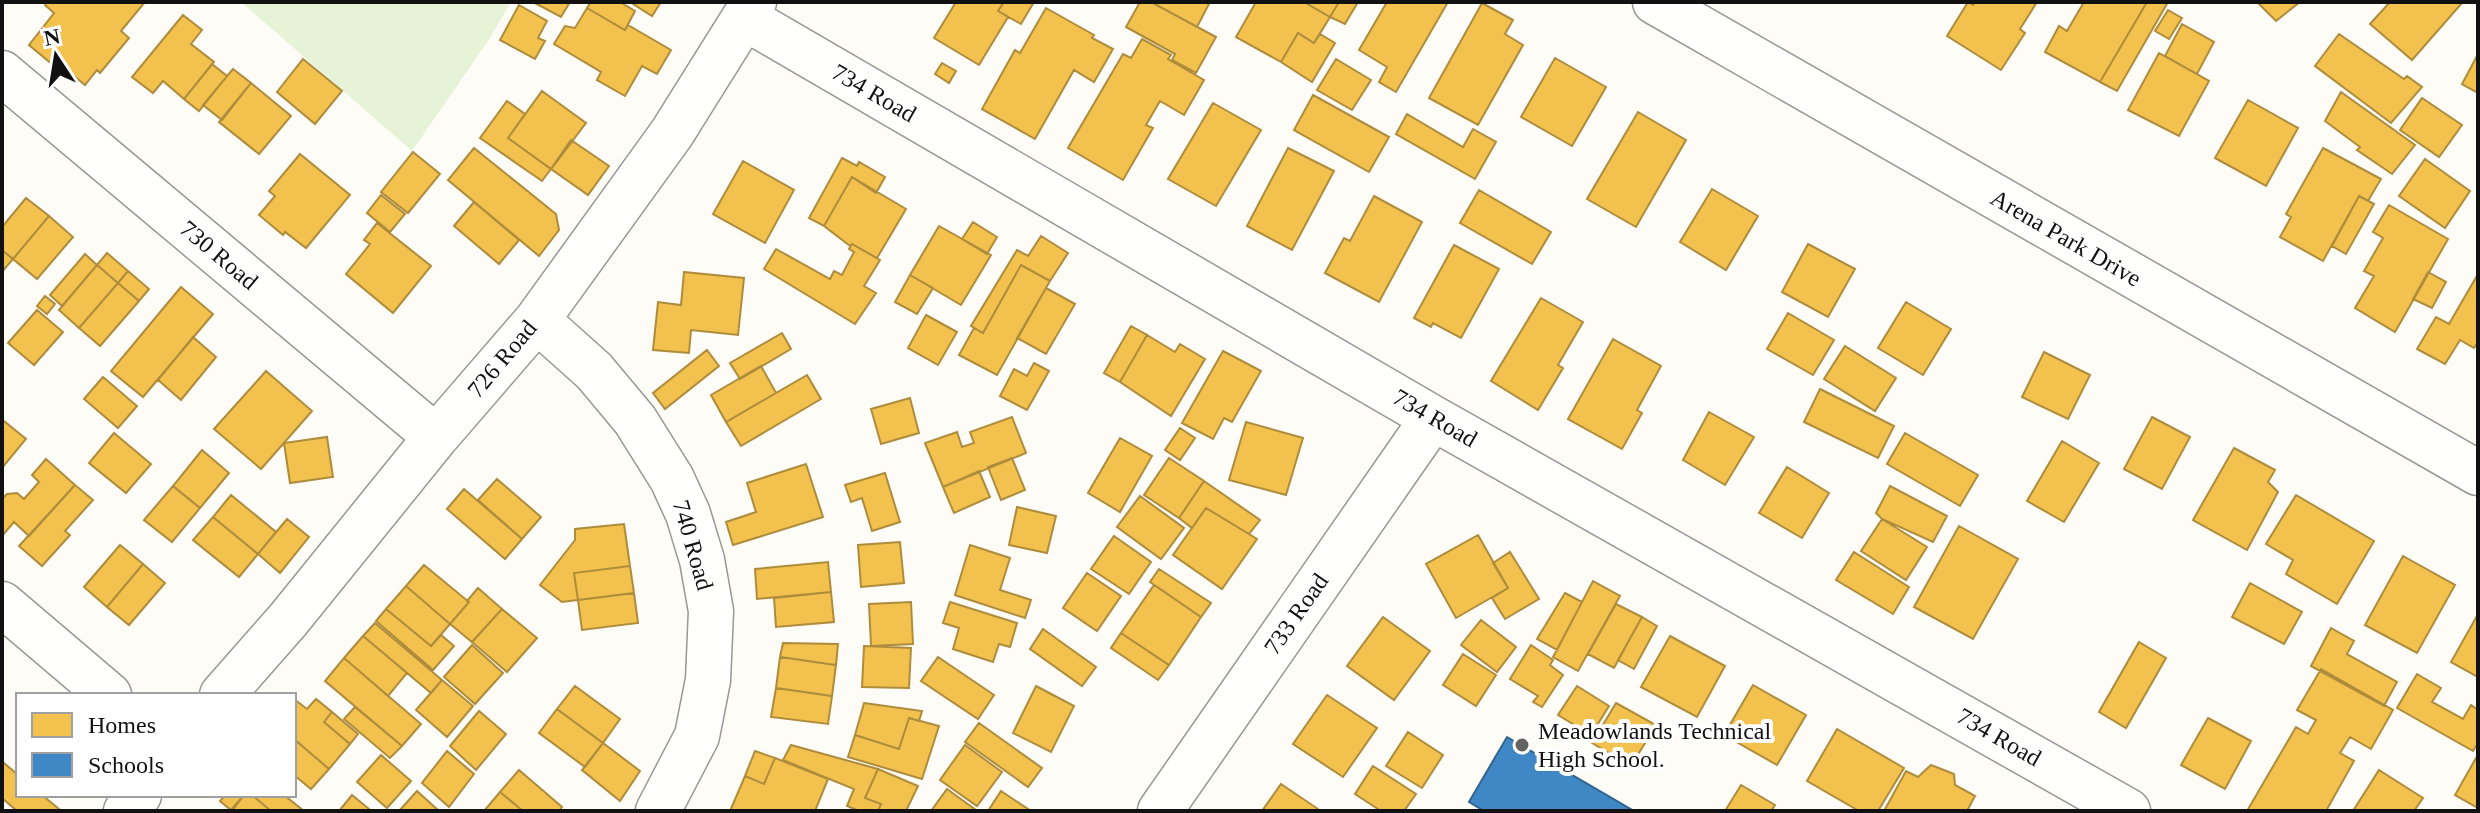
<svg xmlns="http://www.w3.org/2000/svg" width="2480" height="813" font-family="'Times New Roman',serif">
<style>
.green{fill:#e7f3d7}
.homes{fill:#f2c14e;stroke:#ae8c3c;stroke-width:2}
.schools{fill:#3f88c5;stroke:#31648f;stroke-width:2}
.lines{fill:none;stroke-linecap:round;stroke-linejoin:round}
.minor-casing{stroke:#979795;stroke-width:47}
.minor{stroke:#fffffe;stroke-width:44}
.poi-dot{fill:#646362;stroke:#fff;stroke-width:3}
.labels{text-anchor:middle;stroke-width:8;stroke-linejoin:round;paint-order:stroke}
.street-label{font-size:24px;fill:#111;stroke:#fff}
.poi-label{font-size:24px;fill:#111;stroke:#fff;text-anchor:start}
</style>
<rect width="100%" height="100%" fill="#fdfcf7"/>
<path class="green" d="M241,2H511L490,38L412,151Z"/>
<path class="homes" d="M47,2H145L121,31L129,38L100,73L97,70L85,85L56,61L53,65L29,45L54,13L45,5Z
M533,2H570L561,17Z
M591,2H620L635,11L625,30L587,8Z
M630,2H661L652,16Z
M956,2H1004L998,11L1008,17L979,65L934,38Z
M1004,2H1034L1021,24L998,11Z
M1140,2H1151L1216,37L1196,73L1172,60L1175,54L1126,27Z
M1151,2H1210L1197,27Z
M1256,2H1304L1330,17L1314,43L1298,33L1281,62L1236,37Z
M1304,2H1339L1330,17Z
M1339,2H1358L1345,24L1330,17Z
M1387,2H1448L1396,92L1379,82L1387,67L1359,50Z
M1968,2L1973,5L1975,2H2037L2020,29L2025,33L2001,70L1947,36Z
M2084,2H2147L2100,82L2045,52L2059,26L2067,31Z
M2147,2H2168L2117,91L2100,82Z
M2260,2H2300L2276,21L2259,4Z
M2390,2H2461L2462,3L2412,60L2370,24Z
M1482,3L1513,20L1505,34L1523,45L1478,125L1429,98Z
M519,5L547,21L538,38L545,41L535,59L500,40Z
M587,8L625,30L628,25L671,50L657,74L642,66L625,96L597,80L601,72L554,44L565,26L575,28Z
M1046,8L1094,35L1092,38L1113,49L1094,82L1074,70L1035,139L982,109L1015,50L1020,53Z
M2168,10L2182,18L2169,39L2155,31Z
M183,15L202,30L191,44L214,62L184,99L163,81L153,93L132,77Z
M2182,24L2214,42L2197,74L2165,56Z
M1298,33L1314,43L1320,34L1335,43L1312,82L1281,62Z
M2339,34L2404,79L2407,76L2422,87L2391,123L2315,66Z
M1142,39L1171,55L1168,59L1204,80L1184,115L1160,101L1146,125L1153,128L1123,180L1068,148L1123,54L1131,58Z
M2159,53L2209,81L2179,136L2128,110Z
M2478,54V93L2462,84Z
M1555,58L1606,87L1572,146L1521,117Z
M303,59L342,91L315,124L277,92Z
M1336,59L1371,80L1352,110L1317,90Z
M942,63L956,71L949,83L935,74Z
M212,64L227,76L199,111L184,99Z
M233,69L251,83L222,120L203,105Z
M251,83L291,116L259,154L219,122Z
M542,91L586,123L551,169L508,138Z
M2341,92L2415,145L2392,174L2357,150L2360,147L2325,121Z
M1313,95L1389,137L1369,172L1294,130Z
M2422,98L2462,125L2439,157L2400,130Z
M2248,100L2298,128L2266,186L2215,158Z
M507,101L525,114L508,138L551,169L542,181L480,138Z
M1213,103L1261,130L1216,206L1168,179Z
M1638,112L1686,140L1636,227L1587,199Z
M1407,114L1463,147L1473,129L1496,142L1475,179L1396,134Z
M571,140L609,166L588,195L551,169Z
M474,148L556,214L559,230L539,256L448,180Z
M1288,148L1334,171L1292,250L1247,226Z
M2323,148L2381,179L2368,201L2359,196L2323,261L2280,237L2291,217L2286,214Z
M413,152L440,174L408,213L381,192Z
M300,154L350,195L306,248L285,232L283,235L259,215L275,196L269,191Z
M842,158L857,166L859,162L885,177L876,193L852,177L824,226L809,218Z
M2425,159L2470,191L2445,228L2399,196Z
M743,161L794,190L765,243L713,214Z
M852,177L906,209L877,258L852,244L850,246L824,226Z
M1712,189L1758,216L1726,270L1680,242Z
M1479,190L1551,232L1532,264L1460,223Z
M381,195L405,214L390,232L367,213Z
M1374,196L1422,222L1379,302L1325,273L1344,238L1350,241Z
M2359,196L2374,204L2346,254L2332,246Z
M26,198L49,216L13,259L2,250V227Z
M474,202L519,240L499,264L454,226Z
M2389,205L2448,239L2395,332L2355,308L2374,276L2364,271L2383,238L2373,232Z
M49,216L73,237L37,279L13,259Z
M973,222L997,237L987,254L962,239Z
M377,223L431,266L393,313L346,274L370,244L364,240Z
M939,226L991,255L961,305L910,275Z
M1041,236L1068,253L1050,281L1021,265L983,333L971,326L1017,250L1028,256Z
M852,244L880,260L864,286L876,293L855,324L764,269L776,249L830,279L834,271L842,275L854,252L849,249Z
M1808,244L1855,269L1828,317L1782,292Z
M1454,245L1499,269L1461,338L1433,323L1431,327L1414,318Z
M2,250L13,259L2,272Z
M107,253L128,271L118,283L97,265Z
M85,254L97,265L62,306L50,295Z
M97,265L118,283L79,328L59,310Z
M1021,265L1050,281L997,375L959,355L974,328L983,333Z
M128,271L149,289L139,301L118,283Z
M684,272L744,278L738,335L691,330L689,353L653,350L658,302L681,305Z
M2428,272L2446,282L2432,308L2413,299Z
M2478,274V342L2474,348L2460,340L2445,364L2417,349L2436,317L2449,324Z
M910,275L933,288L917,314L895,302Z
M118,283L139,301L100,346L79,328Z
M181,287L213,314L143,397L111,371Z
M1046,288L1075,304L1046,354L1017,338Z
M45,296L55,304L47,314L37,306Z
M1541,298L1583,322L1558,365L1563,368L1538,410L1491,381Z
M1906,302L1951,329L1923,375L1878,348Z
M37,310L63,332L34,365L8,343Z
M1788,313L1834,340L1813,375L1767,349Z
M926,315L957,332L938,365L908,348Z
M1131,326L1147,335L1120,382L1104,373Z
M782,333L791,349L740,379L730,363Z
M1147,335L1175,352L1180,344L1205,359L1171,416L1120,382Z
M193,337L216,357L181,400L158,380Z
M1613,339L1661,366L1637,410L1642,413L1622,449L1568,419Z
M1845,346L1896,378L1875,411L1824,379Z
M707,350L719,366L665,409L653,393Z
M1223,351L1261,371L1232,422L1224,418L1213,439L1182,423Z
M2044,352L2090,375L2068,419L2022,397Z
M1034,363L1049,371L1027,410L1000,396L1014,369L1027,376Z
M761,366L776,393L726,422L711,395Z
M266,371L312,411L261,469L214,429Z
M807,375L821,399L741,446L726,422Z
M103,377L137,406L118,428L84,399Z
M1820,389L1894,426L1878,458L1804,422Z
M910,398L919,433L881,444L871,409Z
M1709,412L1754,437L1725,485L1683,460Z
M1012,417L1026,453L943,487L925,443L957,432L962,447L974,443L970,432Z
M2152,417L2190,437L2162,489L2124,469Z
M4,421L26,439L2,468V423Z
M1246,422L1303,438L1286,495L1229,480Z
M1180,428L1195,438L1180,460L1165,450Z
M114,433L151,464L126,493L89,463Z
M1905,433L1978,475L1960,506L1887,464Z
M327,437L333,477L290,483L284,443Z
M1120,438L1152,456L1120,512L1088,493Z
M2062,441L2099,463L2064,522L2027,501Z
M2234,448L2275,470L2268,482L2278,492L2247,550L2193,520Z
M202,450L229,473L200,508L173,486Z
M1012,458L1025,490L1001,500L988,467Z
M1169,458L1204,481L1179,518L1144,495Z
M46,459L75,485L29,536L14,522L2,536V499L7,494L17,493L24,499L39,482L32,475Z
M806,464L823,517L733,545L726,522L756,512L747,483Z
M1787,467L1829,493L1802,538L1759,513Z
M979,471L990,497L954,513L943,487Z
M885,473L900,522L872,531L862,498L851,502L845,485Z
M497,479L541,517L522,539L478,500Z
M1204,481L1260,520L1249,534L1206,508L1192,528L1179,518Z
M75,485L93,500L65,531L70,535L42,566L19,546Z
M173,486L200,508L172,542L144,520Z
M1890,486L1947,516L1933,542L1882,519L1876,513Z
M464,489L522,539L505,559L447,509Z
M231,495L276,532L258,554L213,517Z
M2296,495L2374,541L2337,604L2286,574L2293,560L2266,544Z
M1140,496L1184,528L1161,559L1117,527Z
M1017,507L1056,516L1047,553L1009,545Z
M1206,508L1257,539L1222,589L1173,555Z
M213,517L258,554L239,577L193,540Z
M287,519L309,537L280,573L258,554Z
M1882,519L1927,547L1906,580L1861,551Z
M624,524L630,566L574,573L578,600L562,602L540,585L575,540V529Z
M1959,526L2018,559L1973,639L1914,607Z
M1478,535L1508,588L1456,618L1426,564Z
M1114,536L1151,562L1129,594L1091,569Z
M900,542L904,583L861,587L858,545Z
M120,545L143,564L107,607L84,587Z
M970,545L1010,558L1000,590L1031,600L1025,618L955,595Z
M1510,552L1539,599L1505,619L1492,598L1508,588L1493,563Z
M1854,552L1909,587L1893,614L1836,580Z
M2403,556L2455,585L2417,653L2365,625Z
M828,562L831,592L757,599L755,569Z
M143,564L165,583L129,625L107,607Z
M424,565L469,602L450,624L406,586Z
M630,566L634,593L578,600L574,573Z
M1159,569L1211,603L1201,617L1150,582Z
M1087,573L1121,596L1097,631L1063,608Z
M1593,581L1620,596L1578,671L1553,657Z
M2250,583L2302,612L2284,644L2232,617Z
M1154,585L1201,617L1169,665L1121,633Z
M406,586L450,624L431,646L386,609Z
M478,588L502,609L472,642L450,624L469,602L467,601Z
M831,592L834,622L776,627L774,598Z
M634,593L638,623L582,630L578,600Z
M1565,593L1582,602L1557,650L1537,639Z
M911,602L913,644L871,646L869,604Z
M950,602L1017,623L1010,647L999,644L993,662L953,649L959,628L943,623Z
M1616,604L1642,617L1614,668L1588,654Z
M386,609L431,646L441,635L454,646L433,670L376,621Z
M502,609L537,638L507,672L472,642Z
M2478,614V677L2451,662Z
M1383,617L1430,651L1394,700L1347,666Z
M1642,617L1657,626L1634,669L1618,660Z
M1481,620L1516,647L1497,672L1461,645Z
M375,623L442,680L431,693L363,636Z
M2331,628L2354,641L2347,654L2397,682L2384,706L2311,666Z
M1043,629L1096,667L1082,686L1030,649Z
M1121,633L1169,665L1158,680L1111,648Z
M363,636L407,673L388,696L344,658Z
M1670,636L1725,666L1697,717L1641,687Z
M2139,642L2166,658L2126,728L2099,712Z
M783,643L838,644L836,665L780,657Z
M472,645L503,673L475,704L444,677Z
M1531,645L1553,660L1550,665L1563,675L1542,707L1533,702L1538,696L1510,679Z
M864,646L911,648L909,688L862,687Z
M1463,654L1496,675L1476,706L1443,685Z
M780,657L836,665L832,696L776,688Z
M938,657L994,695L978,719L921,681Z
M344,658L421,724L402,746L325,681Z
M2321,669L2393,710L2371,749L2350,737L2340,753L2354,761L2326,811H2247L2296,727L2308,734L2316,720L2297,710Z
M2417,674L2441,688L2432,702L2463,719L2471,705L2478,710V743L2473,751L2397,708Z
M442,680L473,706L447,737L416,710Z
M1753,685L1806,715L1777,765L1724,735Z
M575,686L620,719L603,743L557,709Z
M1036,686L1074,706L1051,752L1013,733Z
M1577,686L1609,706L1591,735L1558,715Z
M776,688L832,696L828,724L771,717Z
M1327,695L1377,728L1343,777L1293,744Z
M294,699L307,709L316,699L332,712L324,722L350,744L329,769L294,739Z
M864,703L922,711L919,721L909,718L899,749L855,735Z
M1616,703L1656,725L1631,766L1592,743Z
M355,707L402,746L390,758L344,719Z
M557,709L603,743L585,767L539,733Z
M479,711L506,734L476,770L450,746Z
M332,712L358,734L350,744L324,722Z
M909,718L939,726L922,779L848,757L855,735L899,749Z
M2208,718L2251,741L2225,789L2181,765Z
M979,723L1042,768L1028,787L965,742Z
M1837,729L1904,768L1878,811H1859L1807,781Z
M1408,732L1443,755L1422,788L1386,766Z
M294,739L329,769L311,789L294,775Z
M603,743L640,771L620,801L582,770Z
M791,745L878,769L865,798L881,804L878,811H859L847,806L854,789L783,760Z
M965,745L1002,772L977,806L940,780Z
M447,751L474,774L449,807L422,783Z
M755,751L775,758L764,784L745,776Z
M381,755L411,781L387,808L357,782Z
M775,758L828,779L815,811H730L745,776L764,784Z
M2476,758L2478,759V808L2455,795Z
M4,763L18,775V795H42L59,809L58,811H17L2,798V766Z
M1931,765L1954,774L1955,785L1975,796L1967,811H1884L1906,771L1918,777Z
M1373,766L1416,794L1404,811H1381L1355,794Z
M878,769L918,786L906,811H878L881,804L865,798Z
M519,770L562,807L559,811H523L500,792Z
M2379,770L2423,798L2414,811H2353Z
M1281,784L1318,809L1317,811H1262Z
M1741,785L1775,805L1771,811H1725Z
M947,789L976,810V811H931Z
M417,791L439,811H399Z
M1001,791L1031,811H988Z
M500,792L523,811H484Z
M225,795H244L231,810L220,801Z
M244,795H252L271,811H232Z
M252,795H284L304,811H271Z
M352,795L369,809L368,811H339Z"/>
<path class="schools" d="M1507,737L1634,811H1484L1469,802Z"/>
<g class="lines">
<defs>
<path id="minor" d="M1655,2L2478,473
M745,18L1433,418L2128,811
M2,73L436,437
M537,320L594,371L635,420L672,479L688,514L702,560L711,611L708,680L697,736L658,811
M2,604L109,695
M222,695L288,620L436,437L537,320L672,133L754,2
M126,811L139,795
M1160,811L1433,418"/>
</defs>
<use href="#minor" class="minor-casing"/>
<use href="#minor" class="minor"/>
</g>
<circle class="poi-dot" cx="1522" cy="745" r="8"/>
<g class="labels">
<g class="street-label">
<text transform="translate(874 93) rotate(30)" y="8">734 Road</text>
<text transform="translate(2066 238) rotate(30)" y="8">Arena Park Drive</text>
<text transform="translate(219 255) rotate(40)" y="8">730 Road</text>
<text transform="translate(502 359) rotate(-50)" y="8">726 Road</text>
<text transform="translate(1435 418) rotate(30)" y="8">734 Road</text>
<text transform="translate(693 545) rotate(74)" y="8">740 Road</text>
<text transform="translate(1296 614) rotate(-55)" y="8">733 Road</text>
<text transform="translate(1999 737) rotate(30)" y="8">734 Road</text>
</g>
<g class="poi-label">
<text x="1538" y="739">Meadowlands Technical<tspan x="1538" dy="28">High School.</tspan></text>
</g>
</g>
<rect width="2480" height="813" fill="none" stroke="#111111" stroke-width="8"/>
<rect x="16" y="693" width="280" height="104" fill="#ffffff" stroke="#a0a0a0" stroke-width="2"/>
<rect x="32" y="713" width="40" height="24" fill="#f2c14e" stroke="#a0a0a0" stroke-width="2"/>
<text x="88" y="733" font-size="24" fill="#111111">Homes</text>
<rect x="32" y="753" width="40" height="24" fill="#3f88c5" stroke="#a0a0a0" stroke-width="2"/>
<text x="88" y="773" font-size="24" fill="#111111">Schools</text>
<g transform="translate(56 56) rotate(348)" stroke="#ffffff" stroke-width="6" paint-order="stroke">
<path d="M0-6L14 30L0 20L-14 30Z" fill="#111111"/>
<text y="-12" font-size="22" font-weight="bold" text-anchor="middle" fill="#111111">N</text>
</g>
</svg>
